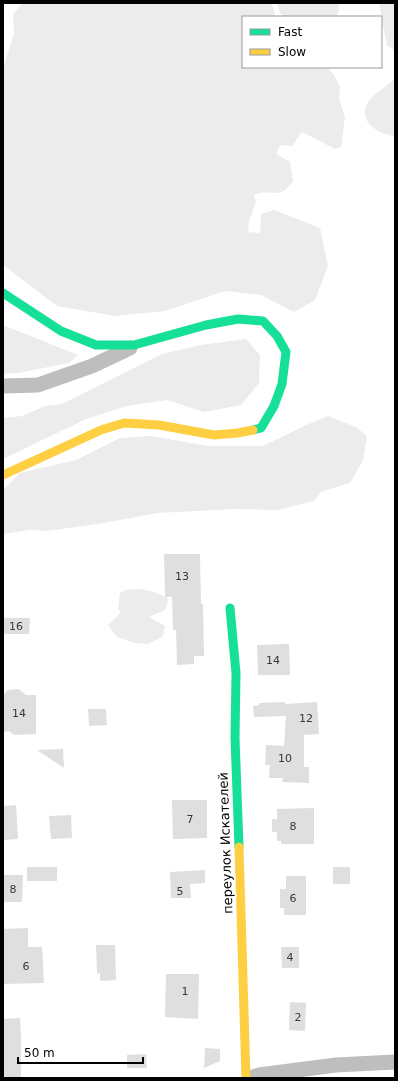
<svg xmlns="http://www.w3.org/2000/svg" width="398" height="1081" font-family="'DejaVu Sans',sans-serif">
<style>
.green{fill:#ececec}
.building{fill:#dfdfdf}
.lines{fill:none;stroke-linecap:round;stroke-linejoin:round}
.street{stroke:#bebebe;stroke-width:15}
.fast{stroke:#16e098;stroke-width:9}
.slow{stroke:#ffcf43;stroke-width:9}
.labels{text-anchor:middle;stroke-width:4;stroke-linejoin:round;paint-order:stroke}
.number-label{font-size:11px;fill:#383838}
.street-label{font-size:13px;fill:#000;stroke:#fff}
</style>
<rect width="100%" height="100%" fill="#fff"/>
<path class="green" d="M22,3H270L273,7L275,17H243V67H327L334,75L340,87L339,99L345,117L341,147L335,149L302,132L292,146L280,145L276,154L290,162L293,182C290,184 287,190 283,191C274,196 266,189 254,195L256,202L249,221L248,232L260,233L261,214L274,210L320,228L328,266L315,300L294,312L261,295L225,291L165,311L115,316L57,306L3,265V69L14,33L13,15Z
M277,3H339V11L336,17H284L280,13Z
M379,3H395V50L387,46Z
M395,79V136C380,135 358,123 367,104C371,96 388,85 395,79Z
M3,325L78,355L69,363L18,373L3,374Z
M246,339L260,355L259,383L241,405L204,412L167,400L127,406L86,419L3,459V418L22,416L45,406L62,404L162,354L201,345Z
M328,416L356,427L367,436L363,460L350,483L321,492L314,501L277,510L237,509L157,513L104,523L47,531L30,530L3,534V490L20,473L76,460L120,438L151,436L209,446H263L306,425Z
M139,589L155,592L169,599L165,610L149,617L165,626L163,636L148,644L135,643L117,637L108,625L121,612L118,609L120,593L126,590Z"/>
<path class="building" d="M164,554H200L201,604H203L204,656H194V664L177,665L176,630H173L172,597H165Z
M3,618H30L29,634H3Z
M289,644L290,675H258L257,645Z
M19,689L26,695H36V734L14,735L9,731L3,732V695L8,690Z
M285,702V704L317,702L319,734L304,735V767H309V783L282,782L283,778H269L270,765H265L266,745L284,746L286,716L254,717L253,706L259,705V703Z
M88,709H106L107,725L89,726Z
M63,749L64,768L37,750Z
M172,800H207V838L173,839Z
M16,805L18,839L3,840V806Z
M314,808V844H281V841H277V832H272V819H277V809Z
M71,815L72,838L51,839L49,816Z
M27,867H57V881H27Z
M333,867H350V884H333Z
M205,870V883L190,884L191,898H171L170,872Z
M3,875H23L22,902H3Z
M286,876H306V915H284V908H280V889H286Z
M28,928V947H42L44,983L3,984V929Z
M96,945H115L116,980L100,981V973L97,974Z
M281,947H299V968H282Z
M166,974H199L198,1019L165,1017Z
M290,1002L306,1003L305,1031L289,1030Z
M20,1018L21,1039V1078H3V1019Z
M205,1048L220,1049V1061L204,1068Z
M146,1054L147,1068H127V1055Z"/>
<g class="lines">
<path class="street" d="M3,386L38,385L92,366L130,348
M250,1078L259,1075L336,1065L395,1062"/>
<path class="fast" d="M3,293L61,331L96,345H134L206,325L238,319L263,321L277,336L286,352L282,384L274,406L261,428L253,430
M230,608L236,673L235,738L239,847"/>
<path class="slow" d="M3,475L101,430L124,423L159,425L214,435L238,433L253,430
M239,847L246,1078"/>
</g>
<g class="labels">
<g class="number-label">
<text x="182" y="580">13</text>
<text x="16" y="630">16</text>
<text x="273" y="664">14</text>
<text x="19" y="717">14</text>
<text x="306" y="722">12</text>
<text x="285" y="762">10</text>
<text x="190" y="823">7</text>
<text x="293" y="830">8</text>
<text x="13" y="893">8</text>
<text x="180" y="895">5</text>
<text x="293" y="902">6</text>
<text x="290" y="961">4</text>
<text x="26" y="970">6</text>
<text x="185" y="995">1</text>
<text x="298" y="1021">2</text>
</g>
<g class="street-label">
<text transform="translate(225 843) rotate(-92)" y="5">переулок Искателей</text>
</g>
</g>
<rect width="398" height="1081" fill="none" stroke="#000000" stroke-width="8"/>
<rect x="242" y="16" width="140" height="52" fill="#ffffff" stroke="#999999"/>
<rect x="250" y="29" width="20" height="6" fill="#16e098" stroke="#999999"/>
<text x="278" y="36" font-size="12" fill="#000000">Fast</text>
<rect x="250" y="49" width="20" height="6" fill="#ffcf43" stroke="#999999"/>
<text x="278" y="56" font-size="12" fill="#000000">Slow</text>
<path d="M18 1057v6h125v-6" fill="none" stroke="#000000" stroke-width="2"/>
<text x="24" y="1057" font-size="12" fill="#000000" stroke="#ffffff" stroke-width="3" paint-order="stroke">50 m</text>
</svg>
